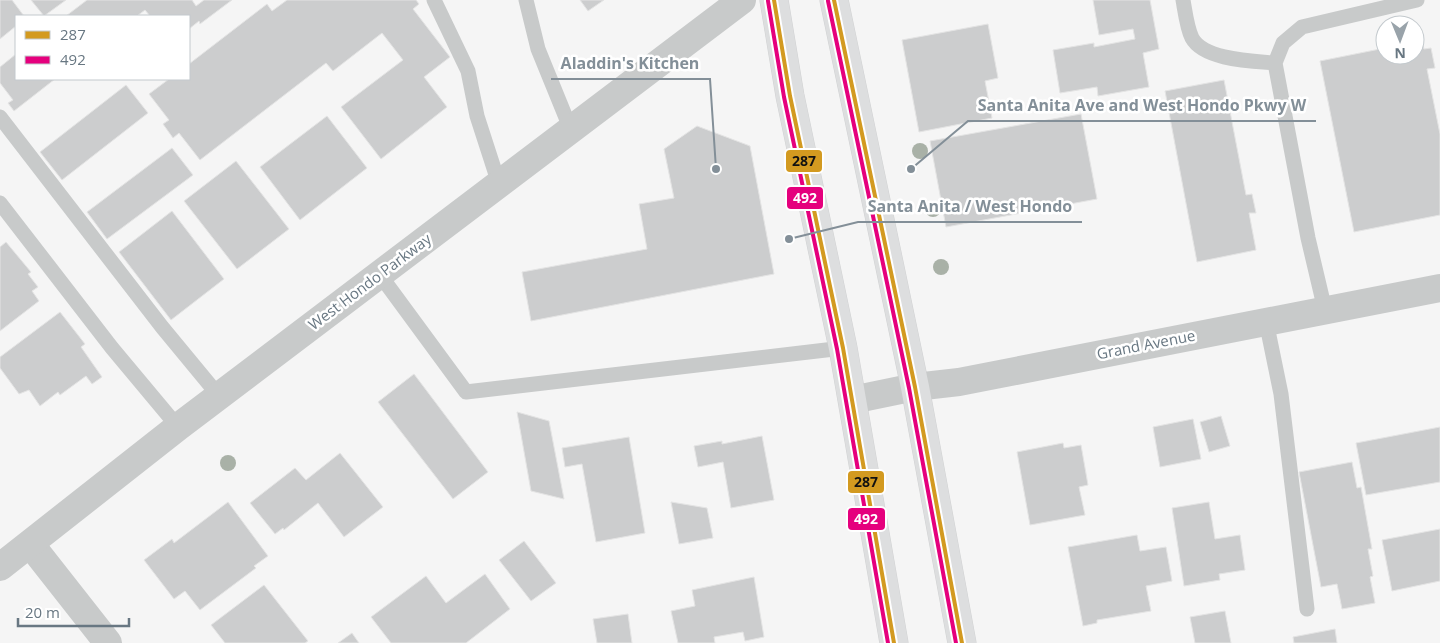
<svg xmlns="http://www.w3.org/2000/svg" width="1440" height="643" font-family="'Open Sans',sans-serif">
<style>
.building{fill:#cccdce;stroke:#e4e4e4}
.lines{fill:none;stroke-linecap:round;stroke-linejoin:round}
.primary-casing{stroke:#d1d2d3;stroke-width:29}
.service{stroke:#c8caca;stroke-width:15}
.minor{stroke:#c8caca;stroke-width:28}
.tertiary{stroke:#c8caca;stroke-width:28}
.primary{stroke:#dddedf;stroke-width:28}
.bus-1-casing{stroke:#fff;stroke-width:8}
.bus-2-casing{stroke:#fff;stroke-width:8}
.bus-1{stroke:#d39a20;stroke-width:4}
.bus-2{stroke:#e5007d;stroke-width:4}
.tree{fill:#a9b1a7}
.labels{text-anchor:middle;stroke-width:5;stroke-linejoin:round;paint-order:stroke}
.street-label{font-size:15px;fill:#687782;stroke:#fff}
.leader{fill:none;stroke:#838f98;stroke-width:2}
.callout-dot{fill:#838f98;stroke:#fff;stroke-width:2}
.callout-label{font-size:16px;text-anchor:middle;font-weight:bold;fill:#838f98;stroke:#fff;stroke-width:5;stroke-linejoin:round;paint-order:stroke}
.line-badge{stroke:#fff;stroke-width:2}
.badge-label{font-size:14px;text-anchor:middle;font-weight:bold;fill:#fff}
.pale-badge-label{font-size:14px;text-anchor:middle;font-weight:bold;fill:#111}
</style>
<rect width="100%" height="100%" fill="#f5f5f5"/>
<path class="building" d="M0,0H12L24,16H16V26L0,39Z
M31,0H66L44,16Z
M87,0H192L196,6L204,0H232L200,24L199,21L189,29V16H150L145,10L137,16H66Z
M287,0H416L419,4L413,9L450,57L424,77L447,107L381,159L341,107L403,60L382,33L333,71L326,63L200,160L179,133L173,138L163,124L169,120L149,94L169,79H189V64L267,4L272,11Z
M580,0H604L588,11Z
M1093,0H1150L1159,49L1143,53L1149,87L1098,96L1097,87L1060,93L1053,50L1094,43V47L1135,39L1133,29L1099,35Z
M988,24L998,78L985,81L992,118L919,132L902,40Z
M1422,41L1424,49L1431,48L1435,68L1427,69L1440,134V215L1354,232L1320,61L1385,48V55H1415V42Z
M16,54V79H55L14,111L8,103L13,100L0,83V67Z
M1224,80L1246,195L1252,194L1256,213H1249L1256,250L1197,262L1165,91Z
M126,85L148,113L62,180L40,152Z
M1081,114L1097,199L946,227L930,141Z
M327,116L367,168L300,220L260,167Z
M697,126L750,146L774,274L531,321L522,272L647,249L639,204L674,198L664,149Z
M172,148L193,175L107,239L87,212Z
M236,161L289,229L237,269L184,201Z
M172,211L224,279L171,320L119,252Z
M6,242L31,272L28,274L38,287L32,291L39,301L0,331V247Z
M60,312L85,344L81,347L102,377L92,384L86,376L60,395L58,392L40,406L29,390L19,394L0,368V357Z
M414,374L488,472L453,499L378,402Z
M517,412L549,421L564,499L531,491Z
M1221,416L1230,446L1209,452L1200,422Z
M1193,419L1201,459L1160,467L1153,427Z
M1440,427V482L1366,495L1356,443Z
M762,436L774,500L731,508L723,462L698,467L694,446L722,441V444Z
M629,437L645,533L596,542L582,464L565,467L562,448Z
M1063,443L1064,448L1081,445L1088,485L1079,487L1085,515L1030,525L1017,452Z
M340,453L383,507L344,537L318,503L284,530L283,528L275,534L250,503L295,468L306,480Z
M1352,462L1357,488L1361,487L1372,549H1368L1373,576L1370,577L1375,603L1342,609L1337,584L1321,587L1299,472Z
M228,502L268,556L254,566L256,568L200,610L185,591L174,599L144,560L172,539L174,543Z
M671,502L707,508L713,538L679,544Z
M1209,502L1215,539L1240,535L1245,570L1219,574L1220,580L1184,586L1172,508Z
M1440,529V581L1392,591L1382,540Z
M1137,535L1140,551L1166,547L1172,581L1146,586L1151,611L1097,620V623L1083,626L1068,547Z
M524,541L556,583L531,601L499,560Z
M485,574L510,609L466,643H391L371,617L426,576L446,603Z
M754,577L764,637L745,641L743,632L714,637L715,643H678L671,611L695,606L692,590Z
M264,585L308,641L305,643H225L211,625Z
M1225,611L1231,643H1195L1190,617Z
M628,614L632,643H597L593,619Z
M1335,629L1337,643H1294L1293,637Z
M352,633L359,643H338Z"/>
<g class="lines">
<defs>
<path id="primary" d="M774,0L790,96L843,348L894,643
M834,0L915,387L962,643"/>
</defs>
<use href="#primary" class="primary-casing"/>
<path class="service" d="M434,0L468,71L477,116L499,184
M526,0L538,49L571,130
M1183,0C1185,11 1187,28 1192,38C1204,60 1252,61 1275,63
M0,117L162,327L219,396
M0,203L112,348L178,427
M380,275L466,392L843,348
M1325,310L1308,238L1275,63L1283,43L1302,27L1417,0
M1266,321L1281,394L1307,609"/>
<path class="minor" d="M852,400L915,387L959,382L1440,288
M31,545L108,643"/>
<path class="tertiary" d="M0,567L178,427L742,0"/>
<use href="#primary" class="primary"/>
<defs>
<path id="bus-1" d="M774,0L790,96L843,348L894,643
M834,0L915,387L962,643"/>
<path id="bus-2" d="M768,1L784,97L837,349L888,643
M828,1L909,388L956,643"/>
</defs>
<use href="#bus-1" class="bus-1-casing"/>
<use href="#bus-2" class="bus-2-casing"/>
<use href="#bus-1" class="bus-1"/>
<use href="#bus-2" class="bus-2"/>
</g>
<g class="tree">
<circle cx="920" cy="151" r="8"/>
<circle cx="933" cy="209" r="8"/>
<circle cx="941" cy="267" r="8"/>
<circle cx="228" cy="463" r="8"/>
</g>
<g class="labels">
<g class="street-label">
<text transform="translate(370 282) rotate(-37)" y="5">West Hondo Parkway</text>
<text transform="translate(1146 345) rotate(-11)" y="5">Grand Avenue</text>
</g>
</g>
<path class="leader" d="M716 169L710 79H551M911 169L968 121H1316M789 239L858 222H1082"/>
<g class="callout-dot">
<circle cx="716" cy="169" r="5"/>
<circle cx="911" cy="169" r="5"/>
<circle cx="789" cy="239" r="5"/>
</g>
<g class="callout-label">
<text x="630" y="69">Aladdin's Kitchen</text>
<text x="1142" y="111">Santa Anita Ave and West Hondo Pkwy W</text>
<text x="970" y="212">Santa Anita / West Hondo</text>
</g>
<g class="line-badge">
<rect x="785" y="149" width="38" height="24" rx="5" fill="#d39a20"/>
<rect x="786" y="186" width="38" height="24" rx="5" fill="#e5007d"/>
<rect x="847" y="470" width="38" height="24" rx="5" fill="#d39a20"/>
<rect x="847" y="507" width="39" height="24" rx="5" fill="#e5007d"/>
</g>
<g class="badge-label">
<text x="805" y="203">492</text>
<text x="866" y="524">492</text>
</g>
<g class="pale-badge-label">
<text x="804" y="166">287</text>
<text x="866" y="487">287</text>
</g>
<rect x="15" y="15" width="175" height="65" fill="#ffffff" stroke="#c3c9cd"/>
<rect x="25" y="31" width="25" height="8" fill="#d39a20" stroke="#c3c9cd"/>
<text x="60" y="40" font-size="15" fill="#687782">287</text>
<rect x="25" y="56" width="25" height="8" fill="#e5007d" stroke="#c3c9cd"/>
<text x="60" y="65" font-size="15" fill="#687782">492</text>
<g transform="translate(1400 40) rotate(179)"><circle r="24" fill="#ffffff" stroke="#c3c9cd"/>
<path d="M0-4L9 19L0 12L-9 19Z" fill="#99a3aa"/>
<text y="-8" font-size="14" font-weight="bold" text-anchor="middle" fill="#687782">N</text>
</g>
<path d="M18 618v8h111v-8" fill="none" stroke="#687782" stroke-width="2.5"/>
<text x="25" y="618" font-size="15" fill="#687782" stroke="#ffffff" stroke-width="4" paint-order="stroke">20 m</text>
</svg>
